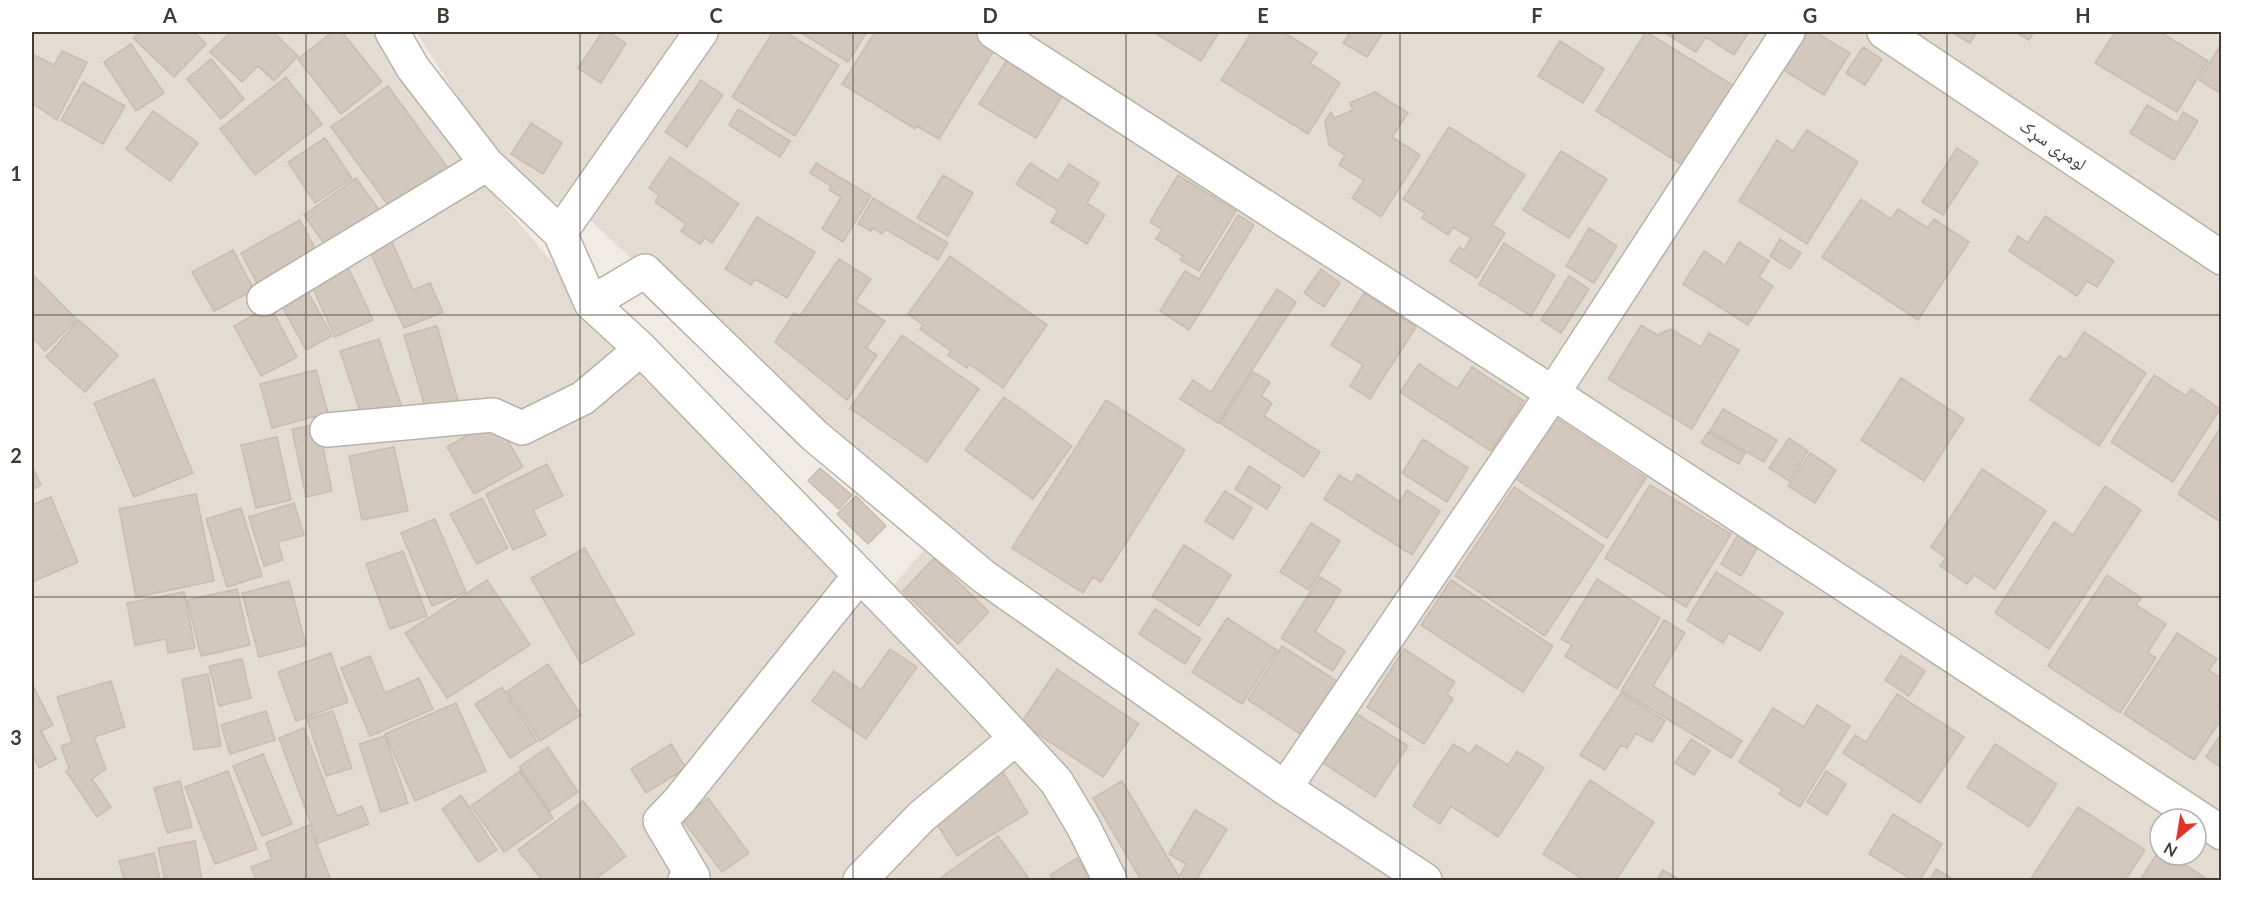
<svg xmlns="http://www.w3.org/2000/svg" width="2253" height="912" font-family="Lato,'Noto Naskh Arabic',sans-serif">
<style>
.residential{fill:#e3dcd2;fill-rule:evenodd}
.building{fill:#d3c8be;stroke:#cabdaf;stroke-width:1.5}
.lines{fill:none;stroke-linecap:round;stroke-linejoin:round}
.minor-casing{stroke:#bab2a8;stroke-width:36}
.minor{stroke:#fff;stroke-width:33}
.grid{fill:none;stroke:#413b34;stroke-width:1.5;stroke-opacity:0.55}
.labels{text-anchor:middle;stroke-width:4.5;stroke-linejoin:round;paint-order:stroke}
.street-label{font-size:18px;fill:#413b34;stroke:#fff}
.neatline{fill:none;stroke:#413b34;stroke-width:2}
.grid-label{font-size:20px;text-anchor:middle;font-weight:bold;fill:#413b34}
</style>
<rect width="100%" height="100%" fill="#f0ebe4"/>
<path class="residential" d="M32,32H378L464,160L691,423L878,604L932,540L576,207L521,194L416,32H2221V880H32ZM2160,819H2196V855H2160Z"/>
<path class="building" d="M140,32H194L206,44L174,77L133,38Z
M231,32H273L298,56L274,81L258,66L242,82L210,52Z
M332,32H342L382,82L341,114L298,59Z
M602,32H608L626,43L601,83L578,68Z
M773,32H785L839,65L795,136L732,97Z
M800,32H867L848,62Z
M875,32H978L998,44L939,139L917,126L915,129L842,84Z
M1153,32H1219L1201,61Z
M1252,32H1283L1317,53L1310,63L1340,83L1308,134L1221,80Z
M1350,32H1383L1367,57L1343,43Z
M1646,32L1739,89L1689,169L1596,111Z
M1663,32H1749L1734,55L1706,37L1696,52Z
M1803,32H1815L1850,53L1824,95L1780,68Z
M1951,32H1977L1970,43Z
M2015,32H2034L2029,40Z
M2115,32H2160L2208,61L2177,112L2095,63Z
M1560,41L1604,69L1583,103L1538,76Z
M2222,43V90L2220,93L2199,80Z
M131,44L164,93L136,111L104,62Z
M1863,47L1882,59L1865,85L1846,73Z
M62,51L87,62L57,120L32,103V54L54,65Z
M1010,55L1066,90L1036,138L979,104Z
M211,59L244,99L221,119L187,79Z
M286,77L322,124L255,175L220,129Z
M701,80L723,95L687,147L665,132Z
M83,82L125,106L103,144L61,120Z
M388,86L450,171L393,212L331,127Z
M1375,92L1408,113L1392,137L1420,155L1381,217L1352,198L1364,180L1339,165L1345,155L1329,145L1325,121L1331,112L1334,118L1353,110L1350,103Z
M2147,105L2177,123L2183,112L2198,121L2174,160L2130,133Z
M738,109L790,141L780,157L729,125Z
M153,111L198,143L170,181L126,149Z
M531,123L562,143L543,174L511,154Z
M1449,127L1525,175L1492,225L1505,233L1477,278L1450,261L1459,247L1464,250L1471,238L1453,227L1448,235L1422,218L1425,213L1403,199Z
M1807,130L1858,162L1807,244L1739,201L1777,140L1793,151Z
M325,138L352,178L315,203L288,162Z
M1957,148L1978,162L1943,215L1922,202Z
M1561,151L1607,179L1569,238L1523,210Z
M670,157L739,204L712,243L705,238L700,244L681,231L686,224L655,202L659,195L649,188Z
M816,163L871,196L843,242L822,229L841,197L829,190L831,186L810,173Z
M1030,163L1058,181L1069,164L1099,183L1087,203L1105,215L1087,244L1051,222L1058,210L1016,184Z
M943,175L973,193L948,236L917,218Z
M1178,175L1236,211L1199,271L1180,260L1183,256L1156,239L1162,229L1150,222Z
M356,178L385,218L332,255L304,215Z
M873,198L948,243L938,260L885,229L882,234L873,228L871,231L858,224Z
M1861,199L1891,219L1898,209L1928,228L1934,219L1969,242L1918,320L1822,257Z
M1238,215L1254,225L1189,330L1160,311L1185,271L1199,279Z
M2045,216L2114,261L2097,287L2087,281L2077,296L2009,251L2018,236L2028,243Z
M757,217L815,252L787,298L755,279L751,285L725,269Z
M300,220L321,259L262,292L241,253Z
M1589,228L1617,246L1594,283L1566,266Z
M389,235L413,290L430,283L443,312L404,328L367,245Z
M1780,239L1801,253L1790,269L1770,256Z
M1739,242L1769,261L1759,277L1773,286L1748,325L1683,284L1704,251L1725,265Z
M1504,243L1555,275L1531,316L1479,284Z
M233,250L254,290L214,311L192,272Z
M950,256L1047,325L1003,388L969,364L967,368L948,355L951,351L920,329L923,325L908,314Z
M839,259L871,279L855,302L885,321L866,348L877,355L847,400L775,342L794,313L800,316Z
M347,265L373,320L335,337L310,282Z
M1321,269L1340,283L1324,307L1304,293Z
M32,274L77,320L45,351L32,337Z
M1569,276L1589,289L1561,333L1541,320Z
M303,283L332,336L306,350L277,297Z
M1277,289L1296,302L1218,423L1180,399L1193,380L1211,392Z
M1364,293L1416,327L1370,399L1350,386L1363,365L1331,345Z
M270,306L297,357L261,376L234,326Z
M79,320L118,355L85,392L46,357Z
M1641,325L1657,335L1671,329L1701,347L1709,333L1739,350L1692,429L1608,379Z
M437,326L458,401L426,410L404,335Z
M2084,332L2146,373L2099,446L2030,400L2059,356L2066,360Z
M902,335L979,389L927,462L850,408Z
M379,339L403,411L364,423L340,351Z
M1419,364L1457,389L1472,367L1524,401L1491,451L1400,392Z
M316,370L328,413L272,428L260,384Z
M1253,372L1270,382L1261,396L1272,403L1264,416L1320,452L1304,477L1220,423Z
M2154,375L2186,396L2191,389L2220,409L2173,482L2111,442Z
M1901,378L1964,419L1924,481L1861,440Z
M154,379L193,473L134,497L94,403Z
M1004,397L1072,446L1033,499L965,450Z
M1106,400L1185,450L1101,582L1093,577L1083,593L1012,548Z
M1723,409L1777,440L1764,462L1710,431Z
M1550,414L1646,478L1607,538L1510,475Z
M495,419L523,467L474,494L447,447Z
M318,424L332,491L306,497L292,429Z
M2221,427L2222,428V523L2178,494Z
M1708,432L1745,453L1739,464L1701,443Z
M277,437L291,500L256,508L241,445Z
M1789,438L1808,451L1789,481L1769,468Z
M1423,439L1468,468L1447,502L1402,473Z
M394,447L408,511L362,520L349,456Z
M1810,453L1836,470L1815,503L1788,486Z
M547,464L563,496L533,510L546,535L513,550L486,494Z
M32,466L41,485L32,490Z
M1249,466L1281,487L1267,509L1235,489Z
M820,468L852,495L839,509L808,481Z
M1982,469L2046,511L1995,589L1974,575L1967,584L1940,566L1946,558L1931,547Z
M1357,474L1400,502L1407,490L1440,511L1412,555L1324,499L1339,475L1352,483Z
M1650,485L1731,534L1686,607L1605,558Z
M2105,486L2141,510L2049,649L1995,613L2054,522L2073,535Z
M1514,487L1604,546L1545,636L1455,576Z
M1225,491L1252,508L1233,539L1205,521Z
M196,494L214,581L136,597L119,509Z
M856,496L886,526L868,544L837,514Z
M51,497L78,562L32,582V505Z
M482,498L508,548L477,564L450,514Z
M294,503L304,535L278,542L283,560L264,566L249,517Z
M241,508L262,576L227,587L206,519Z
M435,519L466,592L432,606L401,533Z
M1311,523L1340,541L1309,590L1280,572Z
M1737,536L1757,549L1741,576L1721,564Z
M1184,545L1231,575L1199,626L1152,596Z
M585,548L634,634L581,664L531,578Z
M403,551L427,616L390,629L366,564Z
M934,558L989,612L958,644L903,591Z
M1716,572L1783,613L1760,651L1729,633L1723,643L1687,620Z
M2107,575L2141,598L2136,605L2166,624L2148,652L2156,658L2120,713L2048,666Z
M1320,577L1341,590L1315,632L1345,651L1333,671L1281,638Z
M1597,579L1660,618L1617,689L1565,656L1572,645L1561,639Z
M487,580L530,645L447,698L405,633Z
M1451,580L1553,646L1523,692L1421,625Z
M289,581L306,645L259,657L242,593Z
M237,589L250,645L201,656L187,600Z
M184,592L195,648L168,653L166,639L135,645L127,603Z
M1155,609L1201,639L1185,664L1139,634Z
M1227,618L1277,650L1242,704L1192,672Z
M1664,620L1685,633L1653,686L1742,741L1731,758L1621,691Z
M2177,633L2217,659L2209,670L2222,679V701L2218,706L2222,708V718L2194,760L2124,714Z
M1282,646L1343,685L1308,739L1248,700Z
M890,649L917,667L866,739L812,701L834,671L861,690Z
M1404,649L1455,682L1447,694L1453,699L1424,744L1367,707Z
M331,653L348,702L296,721L278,672Z
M1901,655L1925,671L1909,696L1885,680Z
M370,656L385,693L419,678L433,709L370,736L341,668Z
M242,659L251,698L219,706L209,666Z
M548,664L581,715L540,741L507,691Z
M1057,669L1139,724L1103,777L1021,723Z
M208,674L221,746L194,750L182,679Z
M111,681L125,727L94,737L106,769L92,779L111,807L97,817L66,771L69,768L61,746L72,742L57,697Z
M32,684L53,725L41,731L56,759L39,768L32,754Z
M502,687L537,741L510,758L475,704Z
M1621,693L1665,721L1652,742L1636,733L1627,748L1621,745L1605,770L1580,755Z
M1897,694L1964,737L1920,803L1843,753L1855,735L1866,742Z
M456,703L486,771L415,801L385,734Z
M1817,705L1850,726L1800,807L1779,794L1782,789L1739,762L1773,708L1804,727Z
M266,711L275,740L230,754L221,725Z
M333,711L352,768L326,776L307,719Z
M1355,713L1408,746L1375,797L1323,763Z
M304,728L337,816L362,806L369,824L318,843L279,738Z
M2222,733V768L2206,757Z
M385,736L408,803L381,812L359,744Z
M1691,739L1710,751L1694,775L1675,763Z
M671,744L686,768L646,793L631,769Z
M1453,744L1470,754L1476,745L1508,765L1517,751L1544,768L1498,837L1451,806L1440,824L1413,806Z
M1995,744L2057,784L2029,827L1967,787Z
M548,747L578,792L550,811L519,767Z
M263,754L292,824L262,836L233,766Z
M228,771L257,849L215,864L185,787Z
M520,771L553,818L504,852L471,806Z
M1826,771L1846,784L1827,815L1807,802Z
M1003,772L1028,813L957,856L932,816Z
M1590,780L1654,822L1616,880H1584L1543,854Z
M180,781L192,827L167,833L154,788Z
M1122,781L1181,880H1141L1093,798Z
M461,795L497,850L478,862L442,809Z
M708,798L749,853L722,872L681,818Z
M583,801L626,856L594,880H542L518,850Z
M2078,807L2145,850L2125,880H2030Z
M1195,810L1227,829L1196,880H1188L1180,875L1186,864L1169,854Z
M1893,814L1942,844L1920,880H1913L1869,854Z
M309,825L331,880H256L251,867L272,859L266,843Z
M998,836L1028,877L1023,880H938Z
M195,841L202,880H165L158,848Z
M2160,849V855H2169L2209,880H2140Z
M154,853L160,880H124L119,861Z
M1077,858L1091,880H1054L1050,875Z
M1936,869L1955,880H1930Z
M1663,870L1680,880H1657Z"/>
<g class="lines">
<defs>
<path id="minor" d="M392,32L413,68L487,164L560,233L591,303L641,349L974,693L1056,781L1083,826L1110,880
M994,32L1553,393L2222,833
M1884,32L2222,258
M560,233L701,32
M264,299L487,164
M591,303L645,271L815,436L983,576L1285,788L1425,880
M327,430L493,415L522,428L583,398L641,349
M1285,788L1553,393L1788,32
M685,880L693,877L660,821L679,801L860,575
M860,880L921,817L1016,738"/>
</defs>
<use href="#minor" class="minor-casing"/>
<use href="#minor" class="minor"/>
</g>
<path class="grid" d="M306,32V880M580,32V880M853,32V880M1126,32V880M1400,32V880M1673,32V880M1947,32V880M32,315H2222M32,597H2222"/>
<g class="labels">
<g class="street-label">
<text transform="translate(2053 145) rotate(34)" y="6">لومړی سړک</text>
</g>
</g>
<rect width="2253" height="912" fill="none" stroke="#ffffff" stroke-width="66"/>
<g transform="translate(2178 837) rotate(210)"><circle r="28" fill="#ffffff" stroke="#b3b1ae" stroke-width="1.5"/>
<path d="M0-4.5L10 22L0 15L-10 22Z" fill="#e13429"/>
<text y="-9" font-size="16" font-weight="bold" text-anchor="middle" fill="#413b34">N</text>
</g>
<rect x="33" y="33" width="2187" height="846" class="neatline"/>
<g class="grid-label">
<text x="170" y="23">A</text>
<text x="443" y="23">B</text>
<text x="716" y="23">C</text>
<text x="990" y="23">D</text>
<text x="1263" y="23">E</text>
<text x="1537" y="23">F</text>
<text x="1810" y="23">G</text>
<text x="2083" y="23">H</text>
<text x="16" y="181">1</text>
<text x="16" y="463">2</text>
<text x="16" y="745">3</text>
</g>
</svg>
